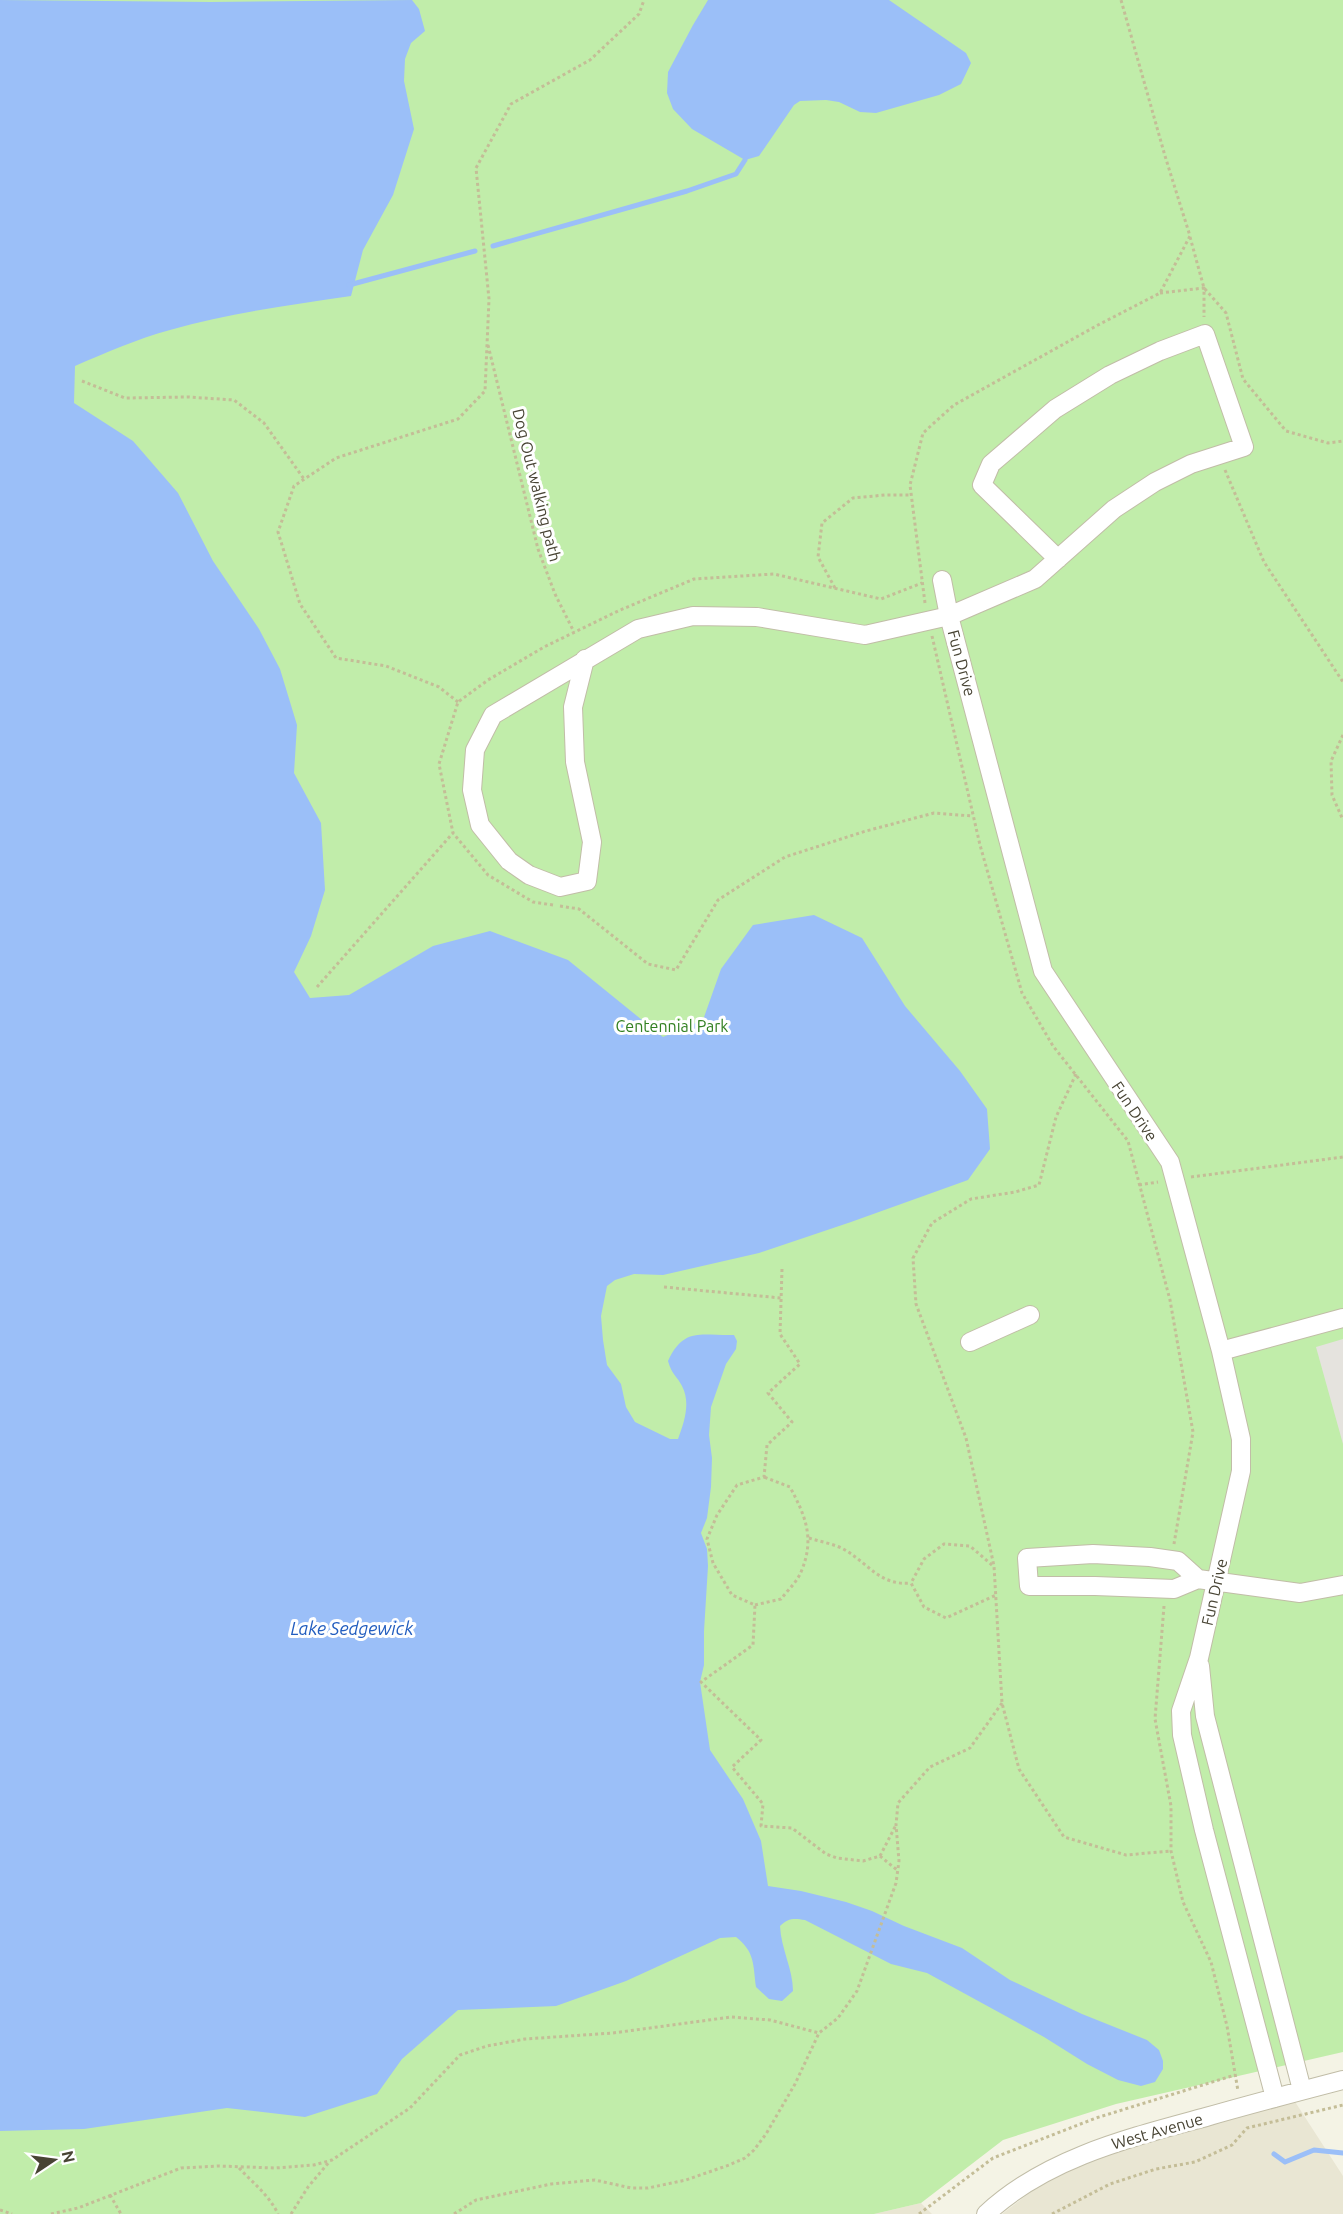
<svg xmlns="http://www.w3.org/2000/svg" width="1343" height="2214" font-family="Ubuntu,sans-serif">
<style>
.residential{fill:#e9e6d3}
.green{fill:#c1edaa}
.parking{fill:#e5e3de}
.water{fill:#9bbff8}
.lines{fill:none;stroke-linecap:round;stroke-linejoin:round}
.stream{stroke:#9bbff8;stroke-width:5}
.minor-casing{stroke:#c1bda7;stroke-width:20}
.path{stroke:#c4bd97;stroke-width:3;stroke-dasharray:3 3;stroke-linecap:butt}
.minor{stroke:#fff;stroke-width:18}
.labels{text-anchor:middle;stroke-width:6;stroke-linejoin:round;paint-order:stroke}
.street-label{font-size:16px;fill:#484434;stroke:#fff}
.park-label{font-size:16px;fill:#328021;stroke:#fff}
.water-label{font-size:18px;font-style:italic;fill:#225dbf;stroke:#fff}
</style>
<rect width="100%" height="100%" fill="#f4f3e5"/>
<path class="residential" d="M1290,2094L1343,2176V2214H1002L1053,2175L1158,2135Z
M921,2203L932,2214H874Z"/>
<path class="green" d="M0,0H1343V2052L1116,2104L1003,2140L921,2203L874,2214H0Z"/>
<path class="parking" d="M1343,1339V1444L1316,1347Z"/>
<path class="water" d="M0,0L211,2L412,0L419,9L425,31L411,43L405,59L404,81L414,129L393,195L363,250L351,296C290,305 229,313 170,330C137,339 105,353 75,366L74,403L133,441L178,493L213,561L259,629L280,669L297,725L294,773L321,823L325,890L311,936L294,972L310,998L349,995L433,946L490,931L568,960L663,1037L703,1020L721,969L753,925L814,915L862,938L905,1006L960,1071L987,1109L990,1149L968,1180L851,1222L759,1253L663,1275L634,1274L615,1280L607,1286L601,1316L603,1340L607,1365L621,1384L626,1407L635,1422L670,1439H678C684,1423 691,1403 682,1386C677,1376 672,1375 668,1361C684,1326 702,1336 734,1335L737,1341L736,1349L726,1364L711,1407L709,1435L712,1458L711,1487L707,1518L701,1533L707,1549L708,1566L704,1631V1665L700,1682L710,1750L743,1799L761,1841L768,1886L801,1891L846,1902L872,1911L904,1926L962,1948L1010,1980L1082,2014L1147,2040L1159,2050L1163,2061V2069L1155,2082L1141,2086L1118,2080L1087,2064L1044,2037L927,1973L891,1964L805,1920C794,1918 788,1918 780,1926C781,1949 793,1969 793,1991L782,2001L769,1999L756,1987C753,1964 755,1952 736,1937L720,1938L626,1981L556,2006L458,2010L402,2059L377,2094L305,2117L227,2108L84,2129L0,2131Z
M708,0H889L966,53L971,63L961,84L939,95L876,113L860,112L839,102L826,100L800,101L794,105L759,156L745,160L692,129L673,109L667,93L668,72L693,25Z"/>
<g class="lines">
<path class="stream" d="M493,246L687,191L736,174L745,160
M349,285L475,251
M1274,2154L1285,2162L1314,2150L1343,2153"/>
<defs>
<path id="minor" d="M942,580L949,616L1043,971L1170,1162L1221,1351L1241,1439V1471L1199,1658L1181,1711L1182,1735L1204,1830L1275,2098
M585,659L573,707L575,762L592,842L587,881L560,887L529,875L509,861L480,825L472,790L475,750L493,715L638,629L693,616L757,617L865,635L949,616L1035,579L1114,509L1155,482L1191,464L1244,447L1205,334L1160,351L1110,375L1055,409L991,464L982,485L1058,559
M970,1342L1030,1315
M1221,1351L1343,1318
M1198,1579L1178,1561L1150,1557L1093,1554L1027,1558L1029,1586H1095L1174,1589L1198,1579L1300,1593L1343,1585
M1200,1666L1205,1716L1302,2090
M986,2214C1046,2158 1129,2138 1206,2117C1251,2104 1297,2092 1343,2080"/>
</defs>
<use href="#minor" class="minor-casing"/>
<path class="path" d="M1190,237L1204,288L1226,313L1243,379L1286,431L1328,443L1343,441
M1160,293L1204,288V317
M488,345L538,549L555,594L574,632
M82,381L125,398L188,397L234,400L264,423L304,479
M1225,470L1264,562L1343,682
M835,588L818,557L822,523L853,498L885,495H911
M925,603L910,485L923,433L954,405L1098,325L1160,293L1190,236L1165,156L1121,0
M932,636L980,845L1022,993L1053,1046L1128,1141L1170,1300L1193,1432L1174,1544
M458,702L439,687L386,666L336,658L300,604L278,532L294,486L336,458L458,419L485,391L489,299L476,168L511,104L590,60L639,14L644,0
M1343,735L1331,761L1332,795L1343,820
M553,905L533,902L488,875L453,833L439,764L458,702L488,680L544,647L618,611L694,579L774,574L881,599L922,583
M560,906L579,909L648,964L676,970L718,900L785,857L866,831L934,813L972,816
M317,987L453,833
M1076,1074L1056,1117L1039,1185L1015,1192L971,1199L932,1223L913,1258L916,1304L966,1438L994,1566L1002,1703L1019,1769L1064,1837L1126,1855L1171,1851
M1191,1177L1343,1157
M1139,1185L1158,1182
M782,1269L780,1334L800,1364L768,1393L792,1422L767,1445L764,1477L737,1485L717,1515L707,1539L713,1563L732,1595L755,1605L753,1645L701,1682L761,1740L732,1767L763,1804L761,1826L792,1828L826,1854L837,1858L863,1861L880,1856L896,1825
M664,1287L781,1298
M809,1538C821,1542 835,1544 845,1550C869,1564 880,1586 911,1583
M992,1565L970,1546L944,1544L924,1559L911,1583L924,1607L946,1618L996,1595
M755,1605L781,1599C787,1591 797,1582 801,1572C815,1539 806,1517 790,1487L764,1477
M1164,1606L1155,1719L1171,1806V1851L1183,1902L1211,1962L1227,2026L1238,2091
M880,1856L897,1870
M239,2168C253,2183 269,2195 278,2214
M110,2195L121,2214
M0,2210L12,2214
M51,2214L78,2208L181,2168L219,2166L275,2168L314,2165L332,2160L410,2108L460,2055L487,2046L525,2039L613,2033L731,2017L770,2020L819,2033
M291,2214L308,2187L330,2161
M454,2214L476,2200L551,2184L595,2180L631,2188H648L686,2180L729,2165L745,2158L754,2150L766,2134L795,2084L819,2033L838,2018L857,1991L896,1883L899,1861L896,1825L898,1803L930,1767L970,1748L1002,1703
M919,2214L993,2158L1096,2118L1235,2075
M1052,2214L1110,2184L1156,2169L1195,2162L1232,2145L1247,2128L1343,2105"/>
<use href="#minor" class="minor"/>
</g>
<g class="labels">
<g class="street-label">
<text transform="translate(537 485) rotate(76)" y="6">Dog Out walking path</text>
<text transform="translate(962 663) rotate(75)" y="6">Fun Drive</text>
<text transform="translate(1135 1111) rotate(56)" y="6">Fun Drive</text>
<text transform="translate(1214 1592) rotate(-77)" y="6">Fun Drive</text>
<text transform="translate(1157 2131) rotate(-16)" y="6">West Avenue</text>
</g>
<g class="park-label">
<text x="672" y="1032">Centennial Park</text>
</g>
<g class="water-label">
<text x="352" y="1635">Lake Sedgewick</text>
</g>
</g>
<g transform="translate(54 2160) rotate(77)" stroke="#ffffff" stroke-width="4.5" paint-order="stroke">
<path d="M0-4.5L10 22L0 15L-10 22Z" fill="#484434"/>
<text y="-9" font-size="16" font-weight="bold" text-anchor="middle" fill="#484434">N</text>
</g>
</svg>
